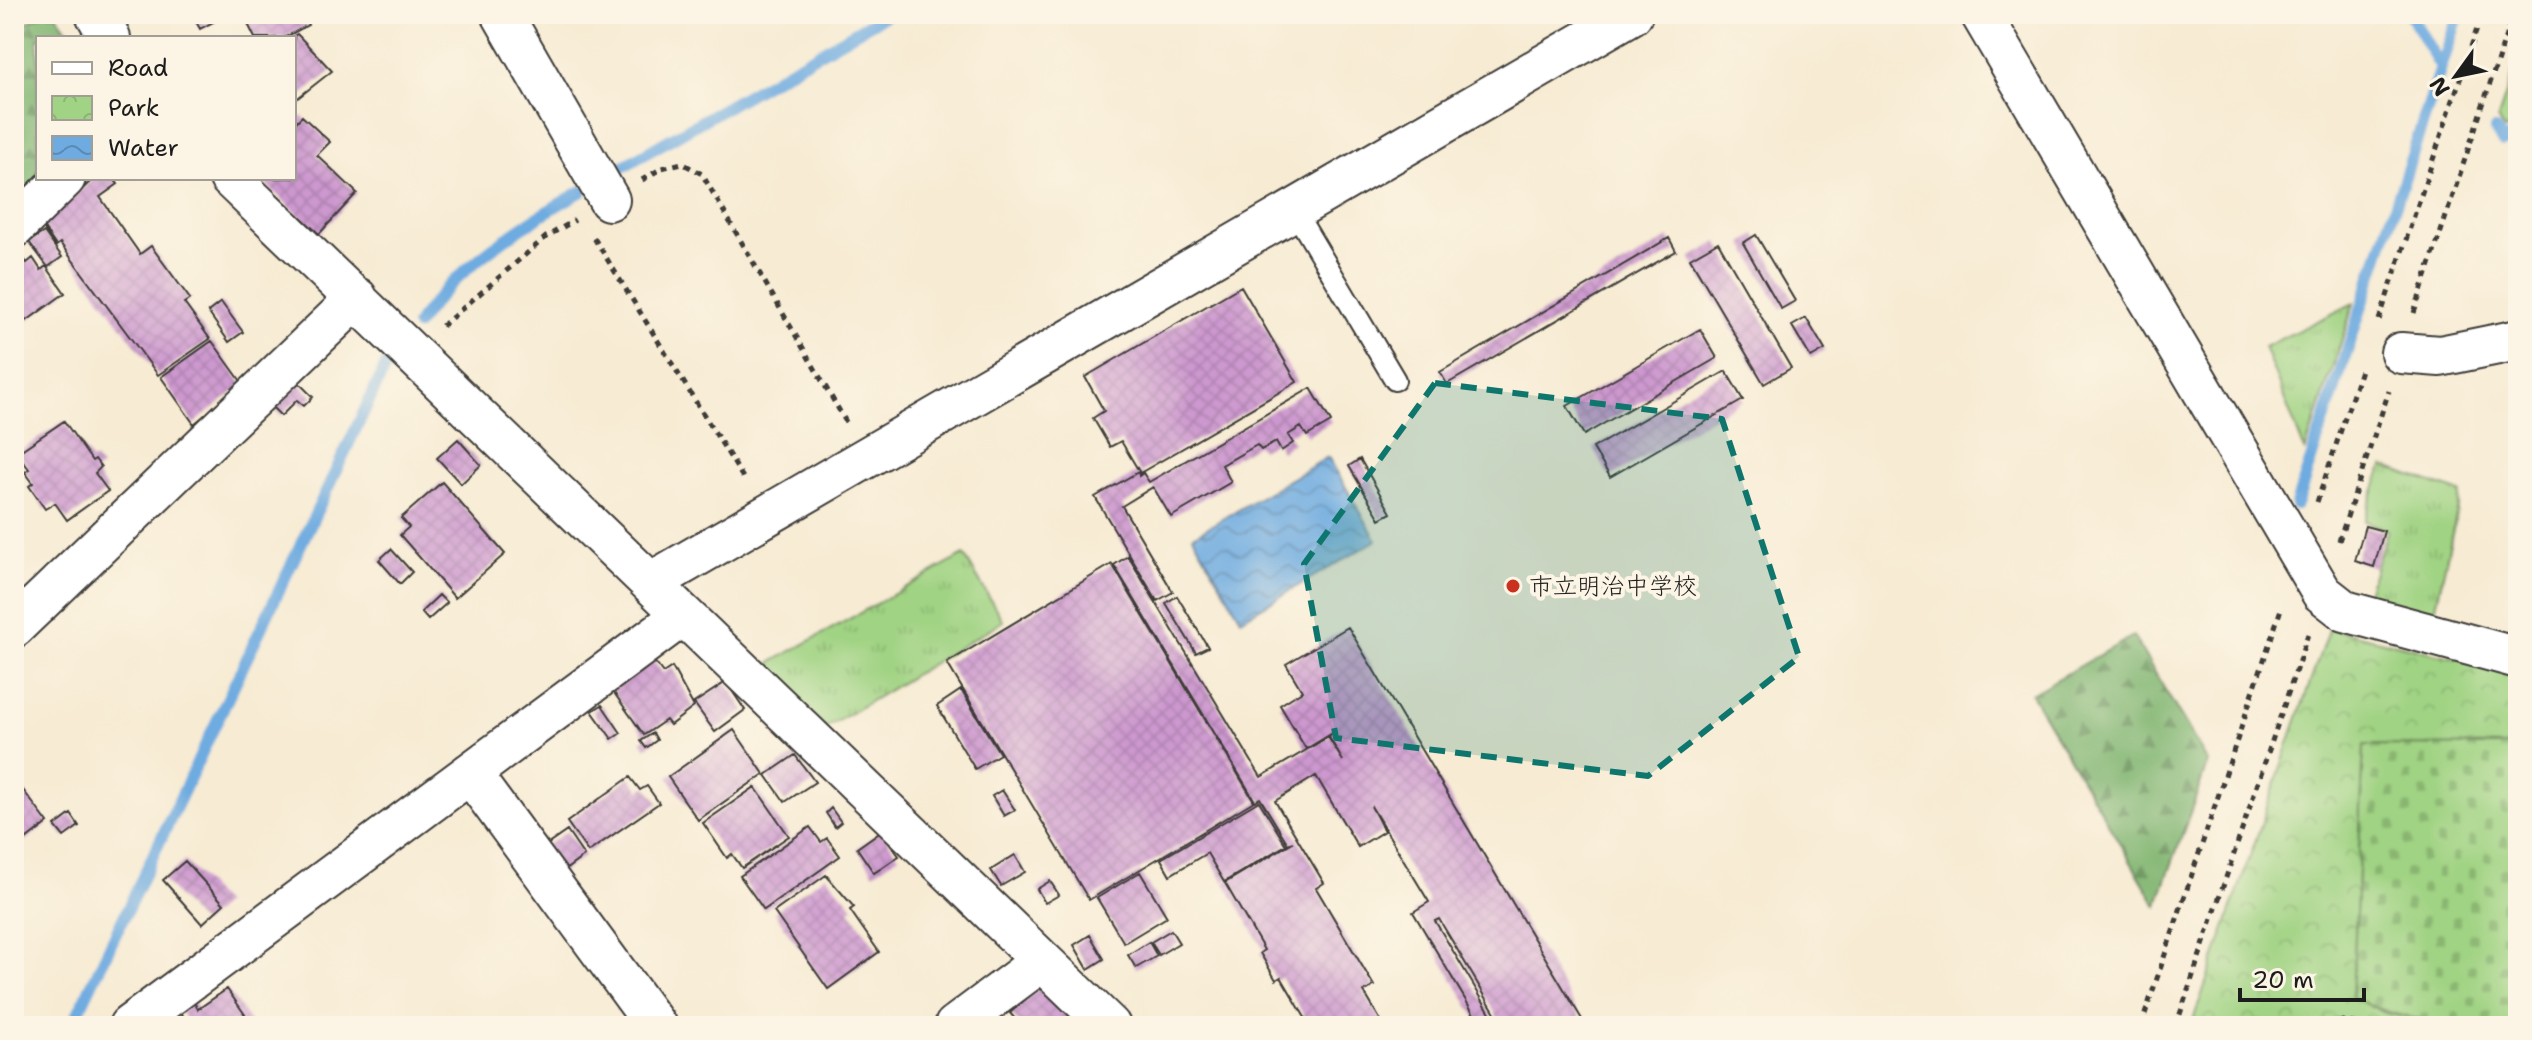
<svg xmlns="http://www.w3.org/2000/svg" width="2532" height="1040" font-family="'Shantell Sans','Klee One',sans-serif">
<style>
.grass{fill:url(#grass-tufts);stroke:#5e7850;stroke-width:2}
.forest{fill:url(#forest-firs);stroke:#4e6846;stroke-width:2}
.cemetery{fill:url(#cemetery-stones);stroke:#5e7850;stroke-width:2}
.park{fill:url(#park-crowns);stroke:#5e7850;stroke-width:2}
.water{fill:url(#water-waves);stroke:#45647e;stroke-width:2}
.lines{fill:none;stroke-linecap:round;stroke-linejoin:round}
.stream{stroke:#6eabe0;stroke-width:12}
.building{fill:url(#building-cross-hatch)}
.service-casing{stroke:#3d3b37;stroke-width:24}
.minor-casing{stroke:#3d3b37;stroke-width:44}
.path{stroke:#3d3b37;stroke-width:5;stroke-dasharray:6 6;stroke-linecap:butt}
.service{stroke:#fff;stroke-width:20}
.minor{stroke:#fff;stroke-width:40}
.marked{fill:#0f766e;fill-opacity:0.2;stroke:#0f766e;stroke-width:6;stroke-dasharray:16 10;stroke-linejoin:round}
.poi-dot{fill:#c8321e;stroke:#fcf5e5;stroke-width:3}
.labels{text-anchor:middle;stroke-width:8;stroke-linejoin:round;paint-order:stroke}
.poi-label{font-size:24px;fill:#1c1c1c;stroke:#fcf5e5;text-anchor:start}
</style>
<defs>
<pattern id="grass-tufts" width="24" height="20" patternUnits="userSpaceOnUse" patternTransform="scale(2)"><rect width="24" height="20" fill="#a0d383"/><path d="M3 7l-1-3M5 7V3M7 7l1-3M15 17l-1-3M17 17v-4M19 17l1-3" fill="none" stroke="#89b571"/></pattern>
<pattern id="forest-firs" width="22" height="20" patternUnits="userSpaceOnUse" patternTransform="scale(2)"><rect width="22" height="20" fill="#80b571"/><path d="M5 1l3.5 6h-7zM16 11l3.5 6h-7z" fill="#68925c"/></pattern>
<pattern id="cemetery-stones" width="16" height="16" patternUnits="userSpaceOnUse" patternTransform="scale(2)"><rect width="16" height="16" fill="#a0d383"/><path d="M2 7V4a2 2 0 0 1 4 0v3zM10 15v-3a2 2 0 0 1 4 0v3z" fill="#89b571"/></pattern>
<pattern id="park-crowns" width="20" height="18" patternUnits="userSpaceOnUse" patternTransform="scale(2)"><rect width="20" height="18" fill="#a0d383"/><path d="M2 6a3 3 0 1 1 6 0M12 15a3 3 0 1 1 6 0" fill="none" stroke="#89b571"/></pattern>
<pattern id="water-waves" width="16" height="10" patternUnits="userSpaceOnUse" patternTransform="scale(2)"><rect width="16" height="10" fill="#6eabe0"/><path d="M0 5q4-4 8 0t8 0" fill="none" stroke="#5a8ab5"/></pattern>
<pattern id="building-cross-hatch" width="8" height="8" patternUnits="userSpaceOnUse" patternTransform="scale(2)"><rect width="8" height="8" fill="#cd98cf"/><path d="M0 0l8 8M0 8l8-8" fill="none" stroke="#af82b1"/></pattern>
</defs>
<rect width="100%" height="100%" fill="#fcf5e5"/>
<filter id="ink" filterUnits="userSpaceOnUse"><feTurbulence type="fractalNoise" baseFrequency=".0125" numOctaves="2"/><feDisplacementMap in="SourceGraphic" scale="16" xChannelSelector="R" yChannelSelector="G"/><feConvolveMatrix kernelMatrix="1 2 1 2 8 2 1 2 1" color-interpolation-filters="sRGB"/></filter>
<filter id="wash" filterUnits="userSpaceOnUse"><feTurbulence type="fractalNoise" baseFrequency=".006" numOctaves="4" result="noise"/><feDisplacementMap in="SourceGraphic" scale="32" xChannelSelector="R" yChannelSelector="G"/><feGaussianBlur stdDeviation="1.8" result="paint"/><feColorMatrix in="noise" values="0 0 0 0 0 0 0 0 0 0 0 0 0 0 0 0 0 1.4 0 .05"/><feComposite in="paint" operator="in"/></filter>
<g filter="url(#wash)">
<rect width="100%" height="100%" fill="#f7ebd3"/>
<path class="grass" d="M2518,57V128L2504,131L2498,118Z
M2354,303L2305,451L2264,347Z
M2383,466L2461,493L2433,620L2364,601L2388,530L2364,521Z
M964,555L1003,621L826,728L763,667Z"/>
<path class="forest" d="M44,14H56L73,38H38V178L14,212V18L21,25Z
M2133,636L2208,762L2157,906L2031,694Z"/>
<path class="cemetery" d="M2364,744L2518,746V1026C2459,1026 2407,1024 2352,998Z"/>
<path class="park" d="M2329,628L2518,673V746L2364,745L2352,997L2385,1013L2446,1026H2191Z"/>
<path class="water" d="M1328,457L1377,540L1241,619L1193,536Z"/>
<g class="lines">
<path class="stream" d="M2441,68L2459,14
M2495,130L2502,141L2518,137
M610,174L887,14
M417,325C456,267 522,225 582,191
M2296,505L2441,68L2410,14
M72,1026L389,359"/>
</g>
<g id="blocks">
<path class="building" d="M192,14H211L215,21L200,29Z
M243,14H301L308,25L284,38H255Z
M297,34L332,71L294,101V36Z
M302,116L330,142L317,155L357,193L319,234L259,178H294V124Z
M94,178H113L118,184L100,197L140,254L151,246L190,299L184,303L210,339L158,375L60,243L56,246L43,227Z
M44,232L62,257L48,267L29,242Z
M1756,235L1795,301L1781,309L1743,243Z
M1669,238L1676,251L1447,384L1440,372Z
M1718,242L1791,368L1764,384L1690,258Z
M20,254L27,263L33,258L41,270L46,266L65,293L14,330V258Z
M1241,286L1297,382L1140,473L1121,441L1110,447L1093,418L1104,411L1085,377Z
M221,302L243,332L229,342L208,312Z
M1806,318L1825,350L1811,358L1792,326Z
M1700,329L1717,358L1584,435L1567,406Z
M212,341L243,384L194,424L161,377Z
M1726,371L1743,400L1610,477L1593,448Z
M293,377L313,397L304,406L297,400L281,416L267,402Z
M1311,388L1331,422L1307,436L1301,427L1288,435L1293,443L1281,451L1276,442L1261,450L1257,445L1222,465L1231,482L1171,517L1153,487L1122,506L1173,592L1157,601L1095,497L1138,472L1139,476L1143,473L1149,482Z
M64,421L92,461L95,459L101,467L95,473L108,491L67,520L55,503L45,509L29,486L33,483L25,472L29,469L17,453Z
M458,439L481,465L461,484L437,458Z
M1360,459L1391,513L1380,519L1349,466Z
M442,482L505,554L455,598L400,535L409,527L401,518Z
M2365,526L2384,531L2374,567L2355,561Z
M391,549L412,572L400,584L379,560Z
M1128,556L1261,777L1328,737L1343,761L1329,737L1334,732L1306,749L1280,705L1302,691L1286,664L1348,627L1586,1026H1503L1439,919L1435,921L1498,1026H1481L1413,912L1429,902L1371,806L1384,831L1358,847L1316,776L1275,801L1324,883L1316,888L1374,986L1364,992L1384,1026H1310L1281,977L1276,980L1260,953L1264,950L1225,883L1293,842L1288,844L1260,798L1255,801L1114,565Z
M1112,564L1254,801L1089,900L947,663Z
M439,595L447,603L428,620L421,612Z
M1177,596L1208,647L1196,653L1166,603Z
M654,661L663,673L672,667L694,707L670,725L666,720L644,735L612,690Z
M726,682L745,710L715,732L694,703Z
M961,690L1000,754L975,769L937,706Z
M602,705L621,733L612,739L592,711Z
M734,730L764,774L698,820L668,777Z
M653,733L657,740L646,748L641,741Z
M795,755L815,782L785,802L766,775Z
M630,777L640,790L647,786L659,803L588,852L567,822Z
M14,778L48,823L14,849Z
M755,787L789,836L742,868L732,854L727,858L703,823Z
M1002,790L1015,810L1004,816L992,796Z
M1259,801L1286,845L1224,882L1207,853L1170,875L1161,859Z
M831,808L841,822L835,827L826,813Z
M71,814L79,826L64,837L55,826Z
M810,827L821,842L827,838L840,856L764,910L740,876Z
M567,831L584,856L561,873L544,847Z
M881,831L899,856L874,873L857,848Z
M1015,855L1025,872L1001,886L991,870Z
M185,861L224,904L202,924L163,880Z
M1140,872L1167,917L1124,943L1097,898Z
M826,875L854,907L850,910L879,952L828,989L774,912Z
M1050,881L1059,895L1045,903L1037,889Z
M1171,930L1179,943L1159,955L1151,942Z
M1090,935L1104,959L1088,969L1074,945Z
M1149,942L1157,956L1136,968L1128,955Z
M227,989L253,1026H174L185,1018L179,1010L193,1001L198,1009Z
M1037,989L1047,990L1070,1016L1058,1026H1021L1010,1013Z"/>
</g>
</g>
<g filter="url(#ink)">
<use href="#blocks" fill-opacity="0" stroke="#3d3b37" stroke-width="2"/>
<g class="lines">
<defs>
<path id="service" d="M1294,210L1395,380"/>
<path id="minor" d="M96,14L110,38
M502,14L609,200
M1981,14L2322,593L2345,611L2518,658
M230,178L1110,1026
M14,228L65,178
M2401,353L2440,356L2518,340
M652,582L1632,14
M14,627L357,298
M470,773L656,1026
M129,1026L682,616
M955,1026L1042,961"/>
</defs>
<use href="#service" class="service-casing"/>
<use href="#minor" class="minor-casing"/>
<path class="path" d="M642,180L662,168L682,163L702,174L846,422
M594,238L745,481
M2414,313L2513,14
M2379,320L2482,14
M442,326L546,237L575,220
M2317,502L2362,367
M2339,541L2389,391
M2256,1018L2257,1026
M2141,1026L2282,606
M2176,1026L2308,634
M2327,1026L2343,1021L2369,1026"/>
<use href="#service" class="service"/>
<use href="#minor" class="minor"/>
</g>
</g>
<path class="marked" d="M1435,383L1722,419L1799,657L1648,776L1336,738L1304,564Z"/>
<circle class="poi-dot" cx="1513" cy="586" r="8"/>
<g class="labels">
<g class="poi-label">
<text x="1529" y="594">市立明治中学校</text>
</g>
</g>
<rect width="2532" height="1040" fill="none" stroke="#fcf5e5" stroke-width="48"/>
<rect x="36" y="36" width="260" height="144" fill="#fcf5e5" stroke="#a29e95" stroke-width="2"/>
<rect x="52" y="62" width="40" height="12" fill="#ffffff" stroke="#a29e95" stroke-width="2"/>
<text x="108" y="76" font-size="24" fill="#1c1c1c">Road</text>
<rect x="52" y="96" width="40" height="24" fill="url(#park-crowns)" stroke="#a29e95" stroke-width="2"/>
<text x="108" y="116" font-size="24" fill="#1c1c1c">Park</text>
<rect x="52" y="136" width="40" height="24" fill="url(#water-waves)" stroke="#a29e95" stroke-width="2"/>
<text x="108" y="156" font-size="24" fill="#1c1c1c">Water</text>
<g transform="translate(2456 76) rotate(237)" stroke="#fcf5e5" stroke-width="6" paint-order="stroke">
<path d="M0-6L14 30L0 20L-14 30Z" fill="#1c1c1c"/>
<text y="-12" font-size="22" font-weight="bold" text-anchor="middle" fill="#1c1c1c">N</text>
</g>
<path d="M2240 988v12h124v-12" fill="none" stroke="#1c1c1c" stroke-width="4"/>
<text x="2252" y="988" font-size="24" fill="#1c1c1c" stroke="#fcf5e5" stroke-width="6" paint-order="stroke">20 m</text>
</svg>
